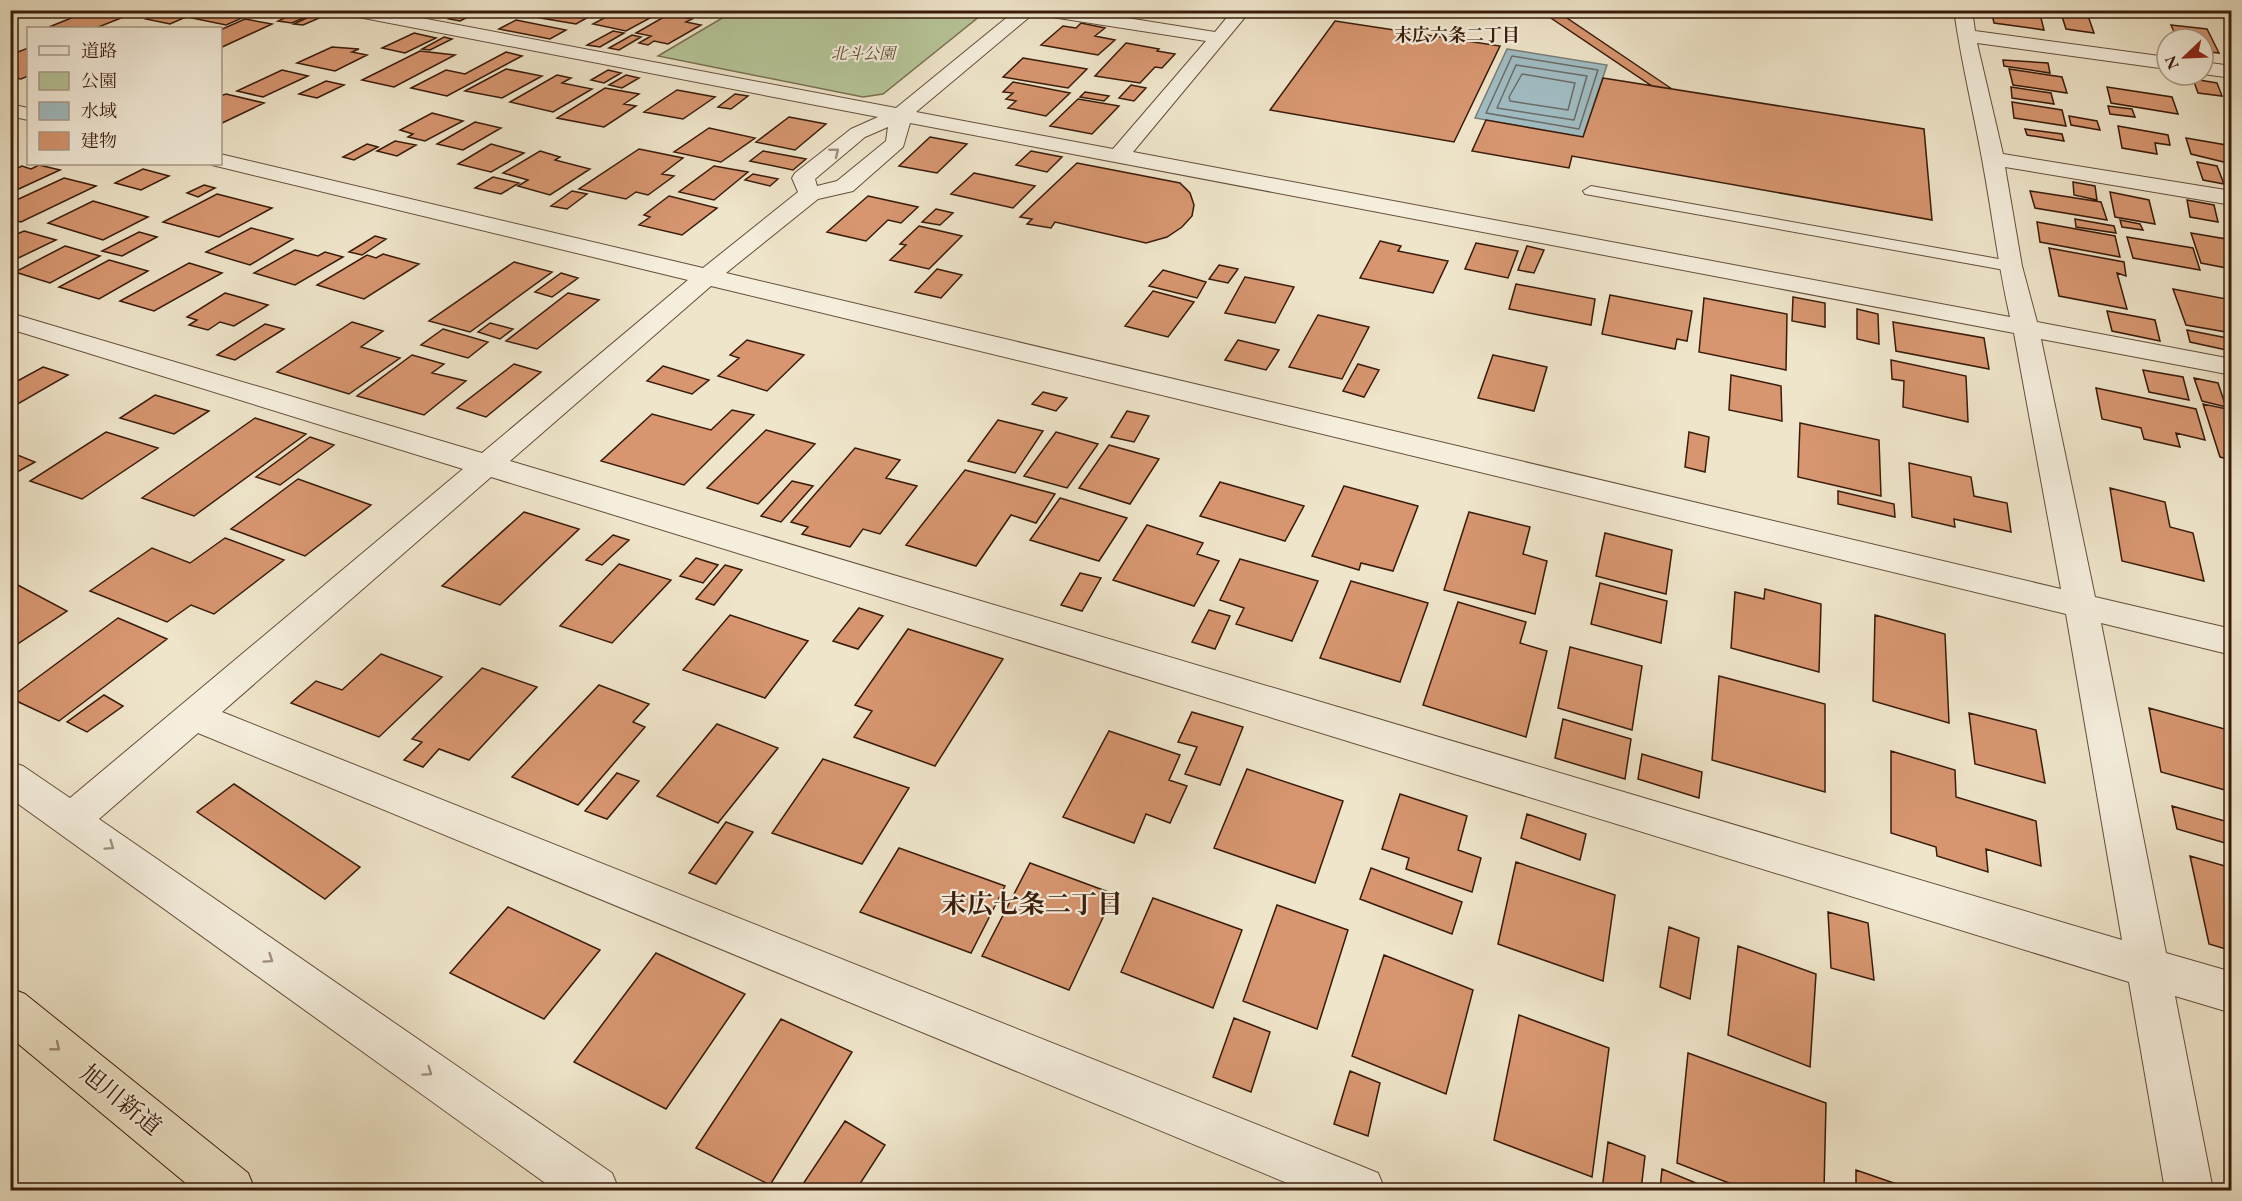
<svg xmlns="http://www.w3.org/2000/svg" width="2242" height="1201" font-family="'EB Garamond','Noto Serif JP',serif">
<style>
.green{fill:#b6c599;stroke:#787052;stroke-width:1.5}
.water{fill:#a0bcc2;stroke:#777c78;stroke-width:1.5}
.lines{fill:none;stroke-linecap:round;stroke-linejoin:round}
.shore{stroke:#6c6c66;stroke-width:1.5}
.building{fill:#d79670;stroke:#391b0a;stroke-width:1.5}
.service-casing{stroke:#664e3a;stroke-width:2}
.minor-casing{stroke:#664e3a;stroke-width:2}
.trunk-casing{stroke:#391b0a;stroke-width:2}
.service{fill:#f5eedd;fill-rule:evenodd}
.minor{fill:#f5eedd;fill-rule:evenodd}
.trunk{fill:#efe5ca;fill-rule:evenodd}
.oneway{stroke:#a08f7e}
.oneway2{stroke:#9d8a74}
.labels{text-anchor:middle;stroke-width:4.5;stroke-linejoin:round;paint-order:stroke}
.far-park-label{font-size:16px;font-style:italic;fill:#5e4e35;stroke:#f5eedd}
.far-neighbourhood-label{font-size:18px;font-weight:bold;fill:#391b0a;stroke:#f5eedd}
.near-street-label{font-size:24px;fill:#391b0a;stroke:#f5eedd}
.near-neighbourhood-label{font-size:26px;font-weight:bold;fill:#391b0a;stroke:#f5eedd}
</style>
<rect width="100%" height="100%" fill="#efe5ca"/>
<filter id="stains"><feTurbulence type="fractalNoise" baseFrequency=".00333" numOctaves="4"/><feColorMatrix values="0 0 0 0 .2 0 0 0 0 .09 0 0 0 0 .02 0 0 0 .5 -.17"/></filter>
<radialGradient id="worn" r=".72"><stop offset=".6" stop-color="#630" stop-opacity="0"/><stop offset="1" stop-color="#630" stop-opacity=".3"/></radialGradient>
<path class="green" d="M983,10L985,12L883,94L863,97L658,56L734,11Z"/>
<path class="water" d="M1507,49L1607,65L1583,137L1475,118Z"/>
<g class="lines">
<path class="shore" d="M1512,56L1598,70L1579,129L1486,113Z
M1516,65L1587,76L1574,120L1497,108Z
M1522,74L1575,83L1568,110L1510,101L1509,97Z"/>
</g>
<path class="building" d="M91,10L131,14L96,28L49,27Z
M167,10H202L170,24L146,19Z
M211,10H260L226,25L192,18Z
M466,10H482L460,21L449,19Z
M539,10H601L576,24L529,16Z
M619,10H653L661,12L626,31L593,24Z
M1187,10L1179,11L1174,16L1139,11Z
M1539,10H1555L1672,89L1652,86Z
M1991,10H2039L2044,30L1994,23Z
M2060,10L2087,13L2094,33L2066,29Z
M2163,10H2232V19Z
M299,11L312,14L292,23L278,21Z
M315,14L324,16L303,25L294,24Z
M669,14L692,19L686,22L701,25L668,44L654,41L648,45L639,43L651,36L636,33Z
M245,19L272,24L220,48V30Z
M516,20L566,30L550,39L499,29Z
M1335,21L1500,46L1454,142L1270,110Z
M1081,23L1105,28L1095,36L1115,40L1098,55L1041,45L1063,26L1076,28Z
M2171,25L2207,29L2219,53L2203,51V39H2177Z
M613,31L624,33L600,47L587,45Z
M414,33L436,38L405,53L382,48Z
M632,35L641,37L619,50L609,48Z
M444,37L452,39L430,50L422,49Z
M1126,43L1159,49L1157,51L1175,54L1162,68L1155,67L1140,83L1095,76Z
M332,47L359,49L352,52L367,55L335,71L297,63Z
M28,48V76L21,79L10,77V55Z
M420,51L455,55L394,87L362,80Z
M506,52L522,56L447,96L411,88L446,70L465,74Z
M1023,58L1087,69L1068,88L1003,77Z
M2003,60L2048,63L2050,73L2004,66Z
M506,69L542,76L502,98L465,91Z
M2009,69L2062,77L2067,93L2013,85Z
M282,70L308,76L263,97L237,91Z
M608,70L621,73L604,83L591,80Z
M557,75L571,78L562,83L592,89L553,112L510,102Z
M626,75L639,78L622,88L609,85Z
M1603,78L1924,129L1932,220L1572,156L1569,168L1472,151L1486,120L1583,137Z
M2193,79L2217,83L2222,96L2198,93Z
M326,81L344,85L317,98L299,94Z
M1013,82L1070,93L1046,116L1008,108L1016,101L1006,99L1013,93L1003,92Z
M1131,85L1146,88L1134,101L1119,98Z
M2011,87L2051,93L2054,104L2012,98Z
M2107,87L2172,97L2178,114L2111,103Z
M605,88L639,94L624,104L636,106L604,127L557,118Z
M677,90L715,97L683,119L644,112Z
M1085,92L1109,96L1104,101L1080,97Z
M226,94L264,103L220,124V96Z
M735,94L748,96L731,109L718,107Z
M1078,99L1119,106L1092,134L1050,126Z
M2012,102L2062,110L2066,126L2014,118Z
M2108,106L2132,109L2135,117L2110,114Z
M432,113L463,121L425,141L408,137L413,134L400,130Z
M2069,116L2097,121L2100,130L2071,125Z
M789,117L826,124L795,150L756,142Z
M475,122L501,128L463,150L437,144Z
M2118,126L2168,135L2170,145L2155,143L2157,154L2122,148Z
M709,128L755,138L721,162L674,152Z
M2025,129L2062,134L2064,141L2027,135Z
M930,137L967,144L937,173L899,166Z
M2186,138L2232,146V164L2191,154Z
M395,141L416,145L397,156L377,151Z
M367,144L378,147L354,160L343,157Z
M491,144L524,153L491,172L458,164Z
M639,149L683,158L662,174L674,176L648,195L636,192L626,199L579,189Z
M540,151L560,157L555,160L590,169L550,195L518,186L528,180L503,173Z
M763,151L806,159L793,170L750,161Z
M1031,151L1062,157L1047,172L1016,165Z
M2197,162L2217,166L2224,184L2203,180Z
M1077,163L1180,183L1190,193L1194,205L1192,216L1182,227L1167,237L1146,243L1055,222L1051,228L1027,224L1032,219L1020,217Z
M39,165L60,170L10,193V171L22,166L31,169Z
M714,166L748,172L714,200L679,192Z
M143,169L169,176L141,190L115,183Z
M974,173L1035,186L1013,208L951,194Z
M753,174L778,179L770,186L745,180Z
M493,177L519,183L501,194L475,188Z
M64,178L96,186L21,222L10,219V203Z
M2073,182L2095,186L2097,200L2074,195Z
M204,185L215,188L198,197L187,193Z
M572,191L587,194L567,209L551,206Z
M2030,191L2101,202L2107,220L2035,208Z
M2110,192L2149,200L2155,224L2115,217Z
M217,194L272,208L219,237L163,222Z
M669,196L717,208L682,235L639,225L650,217L644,215Z
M868,196L918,207L901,223L888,220L866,241L827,232Z
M2187,200L2214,205L2218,222L2190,217Z
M93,201L148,217L103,240L48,223Z
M936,209L953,213L940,225L922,222Z
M2075,219L2114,226L2116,233L2076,227Z
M2120,220L2140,224L2143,230L2122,227Z
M2037,222L2115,236L2120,257L2040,242Z
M919,226L962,236L929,269L890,260L906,245L900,244Z
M251,228L293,239L250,265L206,252Z
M24,231L56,240L10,262V237Z
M139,232L157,237L122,256L102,251Z
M2191,233L2232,240V269L2201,263Z
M375,236L386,239L362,255L349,252Z
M2127,237L2193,248L2200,270L2133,258Z
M1380,241L1401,246L1398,251L1448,261L1433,293L1360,278Z
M1476,243L1518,251L1508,278L1465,269Z
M65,246L100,256L50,283L15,272Z
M1527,246L1544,250L1534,273L1518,270Z
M2049,248L2124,262L2126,276L2117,273L2127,309L2059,296Z
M295,250L318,256L325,252L343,257L295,285L254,273Z
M383,254L419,264L364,299L317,285L367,255L376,258Z
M109,260L148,271L99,299L59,287Z
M514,262L552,272L470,332L429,321Z
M189,263L222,273L154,311L120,301Z
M1219,265L1238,269L1228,283L1209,279Z
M937,269L962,275L941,298L915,292Z
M1163,270L1206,282L1197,298L1149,286Z
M561,273L578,278L552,297L535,292Z
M1245,277L1294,287L1275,323L1225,313Z
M1516,284L1595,299L1591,325L1509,309Z
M2173,289L2232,300V333L2186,325Z
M1153,291L1194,302L1168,337L1125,326Z
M225,293L268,305L234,326L220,322L208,330L189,325L197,320L187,317Z
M568,293L599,300L537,349L506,341Z
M1610,295L1692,311L1687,341L1677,339L1675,349L1602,334Z
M1793,297L1825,303V327L1792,321Z
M1704,298L1787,314L1786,370L1699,352Z
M1857,309L1878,314L1879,344L1857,339Z
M2107,311L2155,320L2160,341L2112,331Z
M1318,315L1369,327L1342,379L1289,367Z
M352,322L383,331L361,347L400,358L349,394L277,372Z
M1893,322L1984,338L1989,369L1896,351Z
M490,323L513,329L500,339L478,332Z
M265,324L284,329L235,360L217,355Z
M443,329L488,342L468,358L421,345Z
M2187,330L2227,338L2231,351L2190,342Z
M747,340L804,355L767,391L718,376L739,358L730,355Z
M1238,340L1279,350L1266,370L1225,360Z
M412,355L444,364L432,373L466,381L424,415L357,396Z
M1493,355L1547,367L1534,411L1478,398Z
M1891,360L1966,376L1968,422L1903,407L1904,381L1892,379Z
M514,364L541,372L486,417L457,408Z
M1358,364L1379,370L1364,397L1343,391Z
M663,366L709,380L692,394L647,381Z
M43,367L68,375L16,405L10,403V385Z
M2143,370L2183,377L2189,400L2149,392Z
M1731,375L1781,386L1782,421L1729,410Z
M2194,378L2218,383L2226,407L2202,401Z
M2096,388L2196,409L2205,440L2176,433L2180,447L2144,439L2141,428L2102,419Z
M1043,392L1067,398L1056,411L1032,404Z
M155,395L209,411L174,434L120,418Z
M2203,404L2232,410V460L2220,457Z
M732,410L754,415L684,485L601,461L652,414L711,430Z
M1127,411L1149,416L1134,442L1111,437Z
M255,418L306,434L194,516L142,498Z
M998,420L1043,431L1015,473L968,461Z
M1800,423L1879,440L1881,496L1798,477Z
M766,430L815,444L758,504L707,488Z
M106,432L158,448L82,499L30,481Z
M1056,432L1098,444L1067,488L1024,476Z
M1689,432L1709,437L1705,472L1685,467Z
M310,437L334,445L280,485L256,477Z
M1109,445L1159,459L1130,504L1079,488Z
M855,448L900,460L886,478L917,486L880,534L863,529L850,547L802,534L808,527L791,522Z
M10,452L35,462L10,476Z
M1909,463L1971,477L1974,496L2007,503L2011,532L1954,519L1955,527L1912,517Z
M965,470L1055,494L1036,523L1011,515L976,566L906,545Z
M298,479L371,505L305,556L231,529Z
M792,481L813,486L781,522L761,516Z
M1220,482L1304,506L1285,541L1200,516Z
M1344,486L1418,506L1393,571L1361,563L1359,570L1312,556Z
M2110,488L2165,502L2170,527L2193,533L2204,581L2122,561Z
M1838,491L1894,504L1895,517L1838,504Z
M1060,498L1127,518L1099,561L1030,540Z
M524,512L579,529L500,605L442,586Z
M1469,512L1530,527L1523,554L1547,561L1535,614L1444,590Z
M1147,525L1203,543L1197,554L1219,561L1194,606L1113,580Z
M1605,533L1672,550L1666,594L1596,576Z
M613,535L629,540L602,565L586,560Z
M225,538L284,560L214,614L191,605L167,622L90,591L152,548L190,563Z
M696,558L718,565L703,583L680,576Z
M1240,559L1318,581L1292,641L1236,624L1244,608L1220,600Z
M619,564L671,580L612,643L560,626Z
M725,565L742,570L714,605L696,599Z
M1080,573L1101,578L1082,611L1061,605Z
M1351,581L1428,603L1400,682L1320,658Z
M14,583L67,611L10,649V586Z
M1600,583L1667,601L1661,643L1591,624Z
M1765,589L1821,604L1819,672L1731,648L1735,592L1764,599Z
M1458,602L1526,622L1520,643L1547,651L1526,737L1423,705Z
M859,608L883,616L858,649L833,641Z
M1209,610L1230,616L1215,649L1192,642Z
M730,615L808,641L765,698L683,670Z
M1875,615L1945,634L1949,723L1873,701Z
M118,618L167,639L59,721L10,698Z
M908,629L1003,659L935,766L854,737L872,711L855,705Z
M1570,647L1642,666L1632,730L1558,708Z
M381,654L442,677L379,737L291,703L316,681L342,690Z
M482,668L537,687L469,760L439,749L423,767L404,760L422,742L412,739Z
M1719,676L1825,704V792L1712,760Z
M599,685L649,704L633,722L645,727L578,805L512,777Z
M104,695L123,706L87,732L67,722Z
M2149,708L2232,731V792L2161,772Z
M1192,712L1243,727L1220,785L1185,774L1197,747L1178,742Z
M1969,713L2036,730L2045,783L1975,764Z
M1563,719L1631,739L1625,779L1555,758Z
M717,724L778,748L718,823L657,796Z
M1109,731L1180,755L1169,780L1187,786L1170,823L1146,814L1134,843L1063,817Z
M1891,751L1955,770L1956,797L2036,821L2041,866L1986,849L1988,872L1937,856L1936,847L1891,833Z
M1642,754L1702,772L1699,798L1638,779Z
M823,759L909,788L862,864L772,833Z
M1247,769L1343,801L1315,883L1214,848Z
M617,773L639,781L607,819L585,811Z
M234,784L360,867L325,899L197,812Z
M1400,794L1467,816L1458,850L1481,858L1472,892L1406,869L1409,858L1382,849Z
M2172,806L2232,823V845L2177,829Z
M1527,814L1586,834L1580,860L1521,838Z
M726,822L753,832L716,884L689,873Z
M899,848L1005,886L971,953L860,912Z
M2190,856L2232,868V951L2209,944Z
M1516,862L1615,895L1603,981L1498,944Z
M1030,863L1114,894L1069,990L982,956Z
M1371,868L1462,902L1452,934L1360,899Z
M1153,898L1242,930L1213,1008L1121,972Z
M1277,905L1348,930L1317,1029L1243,1001Z
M508,907L600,950L544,1019L450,973Z
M1828,912L1868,923L1874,980L1831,968Z
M1669,927L1699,938L1690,999L1660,987Z
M1738,946L1816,974L1810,1067L1728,1035Z
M656,953L745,994L666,1109L574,1062Z
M1384,955L1473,990L1446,1094L1352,1056Z
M1519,1015L1609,1048L1592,1177L1494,1140Z
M1234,1018L1270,1032L1251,1092L1213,1077Z
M781,1019L852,1052L770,1185L696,1148Z
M1688,1053L1826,1103L1824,1190H1747L1677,1163Z
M1350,1071L1380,1083L1368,1136L1334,1124Z
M845,1121L885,1145L856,1190H799Z
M1608,1142L1645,1156L1641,1190H1602Z
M1662,1169L1708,1188V1190H1660Z
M1856,1170L1914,1190H1856Z"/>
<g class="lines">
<defs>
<path id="service" d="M1591,186L2010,261L2019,266L2010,271L1585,194L1583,191Z"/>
<path id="minor" d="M340,10H379L896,108L1016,10H1077L1215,32L1233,10H1251L1133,152L2010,317C1998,265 1992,212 1982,159C1973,109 1961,61 1954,10H1972L1975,31L2167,57V69L1977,43L2003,154L2232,191V205L2005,167L2022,266L2037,322L2232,359V375L2041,339L2095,597L2232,629V655L2101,623L2166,953L2232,972V1013L2175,996L2213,1190H2165L2129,982L491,477L222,712L1361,1166L1378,1173L1385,1190H1304L198,733L99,819L612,1173L619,1190H555L10,798V762L23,766L70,798L463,469L10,329V313L482,453L688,280L212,165L220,164V154L703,268L798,192L792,178L795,173L851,129L878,117L348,15ZM1033,14L1039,15L1206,41L1113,149L916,112ZM910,123L2014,333L2061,589L726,273L818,199L853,191L903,147ZM888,127L886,141L837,181L817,186L815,179L865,137ZM711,286L2066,614L2122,940L510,461Z
M2203,62L2232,66V78L2203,74Z
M10,104L28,108V120L10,116Z"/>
<path id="trunk" d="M10,988L25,994L248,1173L255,1190H194L10,1037Z"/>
</defs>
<use href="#service" class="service-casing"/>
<use href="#minor" class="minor-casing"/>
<use href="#trunk" class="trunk-casing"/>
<use href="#service" class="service"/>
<use href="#minor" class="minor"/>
<use href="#trunk" class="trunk"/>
</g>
<defs><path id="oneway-chevron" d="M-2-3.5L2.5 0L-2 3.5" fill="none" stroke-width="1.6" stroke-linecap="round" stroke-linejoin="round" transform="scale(1.5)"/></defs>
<g class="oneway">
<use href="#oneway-chevron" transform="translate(835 152) rotate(-39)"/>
<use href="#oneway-chevron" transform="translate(110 846) rotate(35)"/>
<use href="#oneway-chevron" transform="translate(269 959) rotate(35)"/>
<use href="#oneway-chevron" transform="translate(428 1072) rotate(35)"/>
</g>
<use class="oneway2" href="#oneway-chevron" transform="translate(56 1047) rotate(39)"/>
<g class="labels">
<g class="far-park-label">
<text x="863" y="59">北斗公園</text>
</g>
<g class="far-neighbourhood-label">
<text x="1457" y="41">末広六条二丁目</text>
</g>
<g class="near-street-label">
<text transform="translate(121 1100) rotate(39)" y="8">旭川新道</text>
</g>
<g class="near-neighbourhood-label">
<text x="1032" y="913">末広七条二丁目</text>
</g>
</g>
<rect width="2242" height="1201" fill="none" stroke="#efe5ca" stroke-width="36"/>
<rect x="12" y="12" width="2218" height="1177" fill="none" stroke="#391b0a" stroke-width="3"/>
<rect x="18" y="18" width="2206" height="1165" fill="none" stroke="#391b0a" stroke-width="1.5"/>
<rect x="27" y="27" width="195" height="138" fill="#f5eedd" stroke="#aa9a89" stroke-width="1.5"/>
<rect x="39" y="46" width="30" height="9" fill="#f5eedd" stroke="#aa9a89" stroke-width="1.5"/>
<text x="81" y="57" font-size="18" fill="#391b0a">道路</text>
<rect x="39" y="72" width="30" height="18" fill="#b6c599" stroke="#aa9a89" stroke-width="1.5"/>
<text x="81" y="87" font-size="18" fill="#391b0a">公園</text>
<rect x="39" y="102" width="30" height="18" fill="#a0bcc2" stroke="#aa9a89" stroke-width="1.5"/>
<text x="81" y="117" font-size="18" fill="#391b0a">水域</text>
<rect x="39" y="132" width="30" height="18" fill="#d79670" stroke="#aa9a89" stroke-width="1.5"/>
<text x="81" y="147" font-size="18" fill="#391b0a">建物</text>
<g transform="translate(2185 57) rotate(247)"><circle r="28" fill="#f5eedd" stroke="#aa9a89" stroke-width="1.5"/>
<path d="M0-4.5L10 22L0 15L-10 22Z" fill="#8f2418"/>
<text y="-9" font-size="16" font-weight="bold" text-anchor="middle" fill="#391b0a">N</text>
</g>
<rect width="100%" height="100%" filter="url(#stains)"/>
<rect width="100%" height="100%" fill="url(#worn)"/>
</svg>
